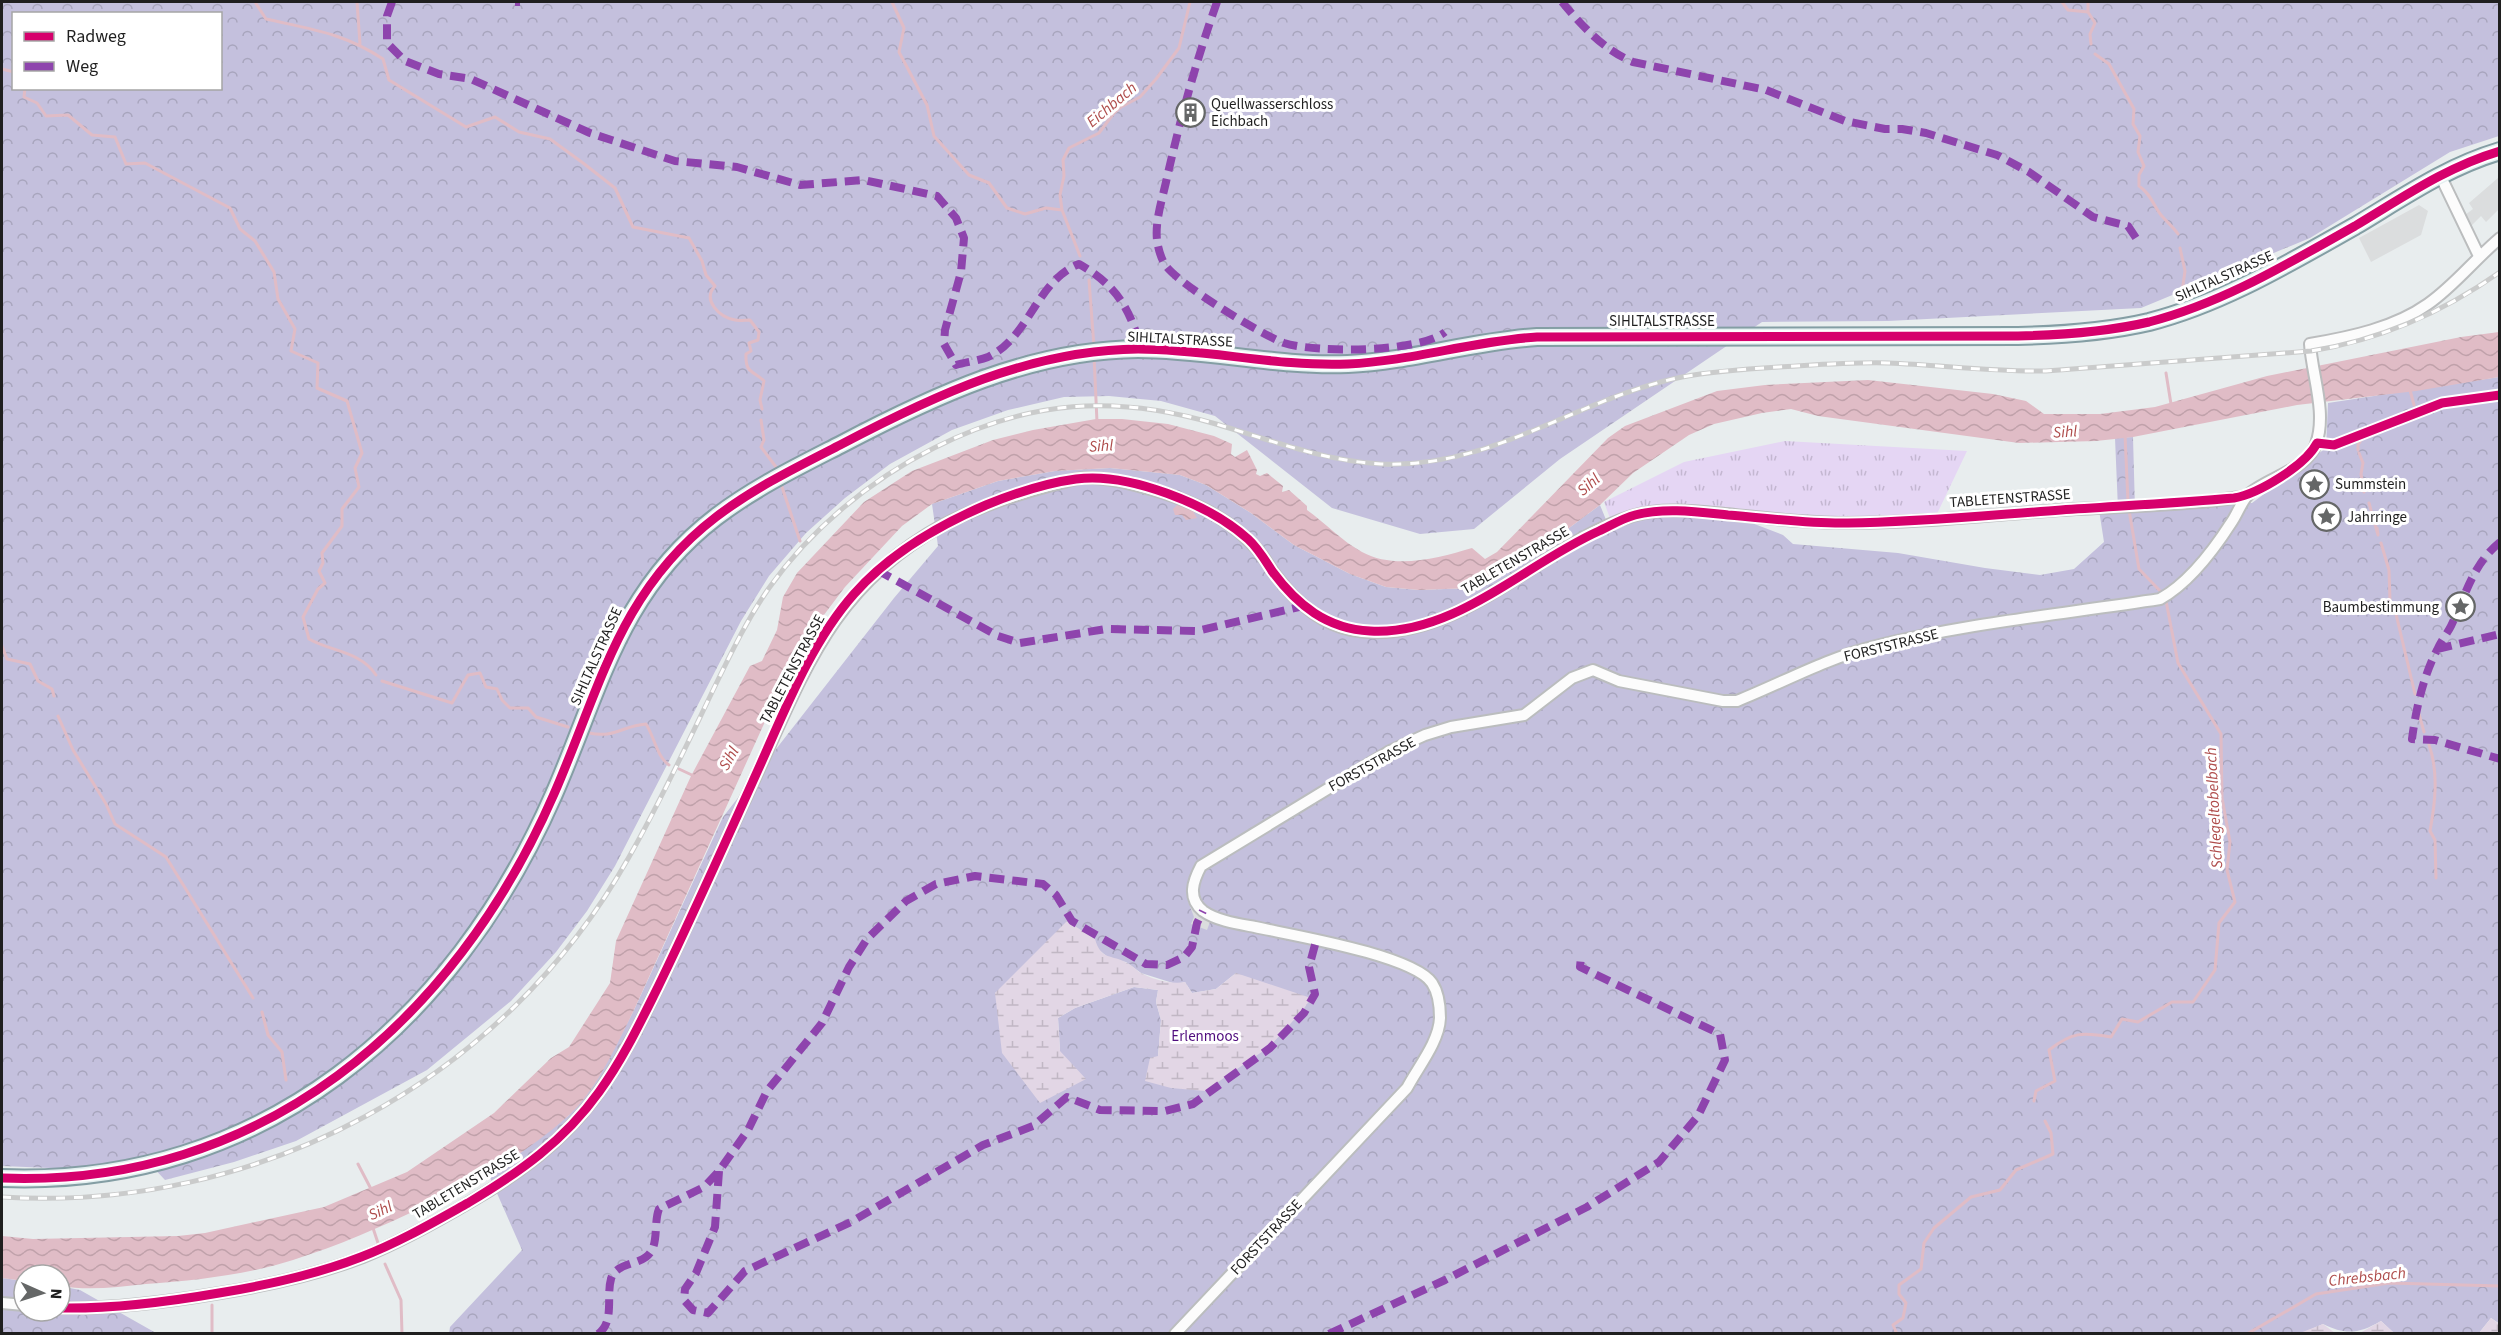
<svg xmlns="http://www.w3.org/2000/svg" width="2501" height="1335" font-family="'Source Sans 3',sans-serif">
<style>
.forest{fill:url(#forest-crowns);fill-rule:evenodd}
.wetland{fill:url(#wetland-marsh)}
.park{fill:url(#park-tufts)}
.parking{fill:#dbddde}
.water{fill:url(#water-waves)}
.lines{fill:none;stroke-linecap:round;stroke-linejoin:round}
.stream{stroke:#e0bcc6;stroke-width:3}
.minor-casing{stroke:#bbbdbe;stroke-width:14}
.primary-casing{stroke:#849ea4;stroke-width:20}
.minor{stroke:#fcfcfc;stroke-width:10}
.primary{stroke:#e5f0f1;stroke-width:16}
.rail-casing{stroke:#cacbcb;stroke-width:5}
.rail{stroke:#fff;stroke-width:3;stroke-dasharray:9;stroke-linecap:butt}
.quiet{stroke:#8e44ad;stroke-width:8;stroke-dasharray:15 8;stroke-linecap:butt}
.cycleway-casing{stroke:#fff;stroke-width:13}
.cycleway{stroke:#d6006c;stroke-width:9}
.labels{text-anchor:middle;stroke-width:6;stroke-linejoin:round;paint-order:stroke}
.poi-label{font-size:15px;fill:#1f1f1f;stroke:#fff;text-anchor:start}
.street-label{font-size:15px;fill:#1f1f1f;stroke:#fff}
.park-label{font-size:15px;fill:#500d7e;stroke:#fff}
.water-label{font-size:16px;font-style:italic;fill:#af4d4c;stroke:#fff}
</style>
<defs>
<pattern id="forest-crowns" width="20" height="18" patternUnits="userSpaceOnUse" patternTransform="scale(1.5)"><rect width="20" height="18" fill="#c4c0dd"/><path d="M2 6a3 3 0 1 1 6 0M12 15a3 3 0 1 1 6 0" fill="none" stroke="#a8a5bd"/></pattern>
<pattern id="wetland-marsh" width="20" height="14" patternUnits="userSpaceOnUse" patternTransform="scale(1.5)"><rect width="20" height="14" fill="#e2d6e5"/><path d="M1 5h8M5 5V1M11 12h8M15 12V8" fill="none" stroke="#c1b7c4"/></pattern>
<pattern id="park-tufts" width="24" height="20" patternUnits="userSpaceOnUse" patternTransform="scale(1.5)"><rect width="24" height="20" fill="#e5d6f4"/><path d="M3 7l-1-3M5 7V3M7 7l1-3M15 17l-1-3M17 17v-4M19 17l1-3" fill="none" stroke="#c4b7d1"/></pattern>
<pattern id="water-waves" width="16" height="10" patternUnits="userSpaceOnUse" patternTransform="scale(1.5)"><rect width="16" height="10" fill="#e0bcc6"/><path d="M0 5q4-4 8 0t8 0" fill="none" stroke="#c0a1aa"/></pattern>
</defs>
<rect width="100%" height="100%" fill="#e8edee"/>
<path class="forest" d="M2,2H2499V136L2450,152L2310,238L2141,308L1888,321L1762,322L1560,459L1474,529L1420,534L1332,508L1215,416L1161,401L1109,396L1064,397L1008,410L952,430L890,464L845,498L806,533L769,576L741,621L615,866L587,911L556,952L511,1001L427,1070L296,1141L234,1162L165,1180L150,1164L74,1169L2,1166ZM14,14H220V88H14Z
M2499,377L2500,1324L2491,1318L2479,1333H2394L2381,1321C2359,1334 2345,1335 2323,1324L2300,1334H449L450,1327L522,1250L488,1173L519,1154L568,1116L587,1092L614,1049L634,1010L723,817L894,598L938,546L932,504L998,481L1055,471L1110,468L1180,475L1206,485L1251,513L1294,545L1350,574L1386,587L1419,590L1471,588L1518,566L1600,505L1611,532L1640,519L1674,517L1744,520L1783,535L1793,544L1898,553L1985,568L2040,575L2074,569L2104,542L2099,510L2118,509L2115,438L2133,437L2135,509L2252,503L2326,448L2328,403ZM1098,949L1110,959L1126,962L1141,973L1176,984L1185,982L1192,993L1216,989L1236,973L1222,1078L1205,1091L1158,1056L1161,1020L1156,1002L1158,990L1134,987L1075,1008L1058,1018L1060,1051L995,993Z
M2,1278L24,1281V1311H60V1286L80,1290L156,1333H2Z"/>
<path class="wetland" d="M1067,921L1095,939C1101,961 1112,954 1127,963C1132,965 1135,969 1139,972C1151,979 1172,985 1185,982L1192,993L1216,989L1236,973L1311,998L1303,1010L1269,1047L1205,1091L1171,1088L1145,1081L1150,1058L1158,1056L1161,1020L1156,1002L1158,990L1134,987L1075,1008L1058,1018L1060,1051L1086,1079L1040,1103L1002,1053L995,993Z
M2491,1318L2499,1324V1333H2479Z
M2381,1321L2394,1333H2360Z
M2323,1324L2335,1333H2300Z"/>
<path class="park" d="M1785,441L1967,451L1936,516L1848,521L1664,509L1611,521L1604,502L1684,462Z"/>
<path class="parking" d="M2498,178L2499,209L2486,222L2481,216L2471,226L2465,215L2473,209L2469,203Z
M2419,205L2428,211L2421,235L2371,262L2359,238Z
M1193,897L1217,917L1210,922L1207,930L1191,924L1194,917L1188,901Z"/>
<path class="water" d="M2499,332V377L2416,391L2297,405L2133,437L2096,441L2019,443L1818,416L1791,409L1762,413L1714,424L1689,435L1633,473L1600,505L1518,566L1471,588L1419,590L1386,587L1350,574L1294,545L1251,513L1206,485L1180,475L1110,468L1055,471L998,481L932,504L902,526L845,587L805,640L788,671L634,1010C617,1044 596,1092 567,1117C520,1159 464,1188 408,1214C365,1234 322,1252 276,1265C234,1276 190,1281 146,1284C117,1287 89,1291 60,1286V1275H24V1281L2,1278V1236L33,1239L178,1236L205,1233L324,1207L407,1172L494,1113L551,1058L569,1047L610,983L616,941L691,776L750,666L762,661L777,630L783,597L797,573L864,502L912,471L993,440L1033,430L1096,419H1122L1168,424L1214,436L1232,444L1231,454L1235,457L1247,450L1257,470L1256,474L1260,476L1267,473L1283,486L1282,492L1289,490L1307,506V510C1325,523 1342,541 1362,552C1395,570 1439,558 1472,548L1485,559L1497,552L1608,438L1625,426L1717,391L1765,385L1868,380L1993,394L2026,401L2044,414H2100L2155,407L2267,376L2461,337Z
M1179,503L1190,506L1197,518L1186,520L1182,515H1175L1173,509Z"/>
<g class="lines">
<path class="stream" d="M255,2L266,19C310,29 344,33 383,59L389,80L466,127L495,117L519,132L550,139L583,163L615,188L633,227L689,238L702,261L706,275L715,286C702,300 719,317 735,320C740,321 745,320 750,320L759,332L758,340L749,343L751,351L746,354C745,374 754,371 764,381L760,400L762,409
M357,2L360,44
M892,2L904,28L899,52L927,105L934,136L969,175L989,183L1007,208L1025,214L1046,208L1062,210
M2062,2L2068,10L2088,12L2095,23L2090,34L2091,44
M2088,12V2
M2095,54L2109,64L2134,109L2133,124L2140,136L2138,152L2144,166L2139,175V186C2151,194 2153,205 2161,215C2167,222 2173,227 2178,234
M2,69L14,72
M25,88L24,97L37,103L46,116L68,115L92,135L115,137L126,164L145,163L230,208L240,229L255,241L274,272L278,299L295,329L291,351L318,363L317,388L347,401L362,453L355,468L359,487L342,509V526L322,553L323,563L319,571L325,583L318,589L303,617L309,639C332,652 360,651 376,675
M2180,248L2185,271L2181,299
M1080,256L1062,210L1060,195L1064,176L1063,160L1069,148L1099,133L1114,113L1121,107L1140,97L1156,79L1179,48L1190,2
M1089,280L1094,347
M1094,356L1097,422
M2166,373L2171,404
M2410,390L2414,405
M761,420L764,440L761,447L776,467
M2125,435L2128,502
M2358,450V445L2363,437L2417,417
M2359,453L2363,463L2361,474L2364,492
M782,487L800,541
M2369,503L2378,535L2377,528
M2129,510L2139,569L2162,593
M2381,543L2389,570L2390,601L2395,610L2415,694
M2,646L7,659L30,664L38,681L52,689L54,696
M382,681L452,703L468,675L480,673L486,687L497,689L502,700L510,708H528L536,717L568,727
M2419,714L2424,732
M58,716L73,750L106,804L115,824L166,857L253,998
M589,733C616,738 622,726 646,724C654,736 657,757 669,765
M2429,745C2439,773 2435,804 2430,831L2435,840L2436,878
M679,769L694,776
M262,1012L268,1035L282,1052L286,1080
M2034,1101L2036,1091L2055,1081L2049,1050C2072,1032 2082,1032 2111,1037L2122,1019L2138,1022L2172,1002H2193L2215,970L2219,923L2235,902L2227,870L2230,842L2222,798L2221,734L2178,663L2166,601
M358,1164L371,1189
M373,1228L378,1243
M385,1264L401,1300L402,1334
M212,1334V1305
M1897,1334L1893,1325L1903,1318L1906,1303L1899,1294V1285L1921,1269L1924,1243L1934,1228L1971,1197L2000,1190L2016,1170L2053,1154L2051,1133L2045,1121
M2247,1334L2316,1294L2389,1283L2500,1286"/>
<defs>
<path id="minor" d="M2440,175L2479,256
M2,1303L24,1305
M60,1308C114,1309 167,1302 220,1293C269,1285 316,1275 363,1257C400,1242 436,1222 470,1202C518,1174 559,1145 593,1100C625,1057 648,1008 671,960C701,895 731,830 761,765C808,661 838,583 943,525C979,506 1017,494 1056,484C1061,483 1078,478 1082,478C1100,477 1119,481 1135,485C1179,496 1221,511 1253,545C1263,554 1268,566 1277,577C1296,602 1320,624 1352,630C1455,649 1540,545 1632,516C1661,507 1695,511 1725,514C1765,518 1805,523 1846,523C1917,523 1989,515 2060,510C2122,506 2185,506 2247,496
M1175,1334L1407,1088C1418,1067 1439,1042 1440,1018C1440,1007 1438,992 1432,983C1413,955 1291,935 1255,927C1239,924 1217,921 1203,911C1187,898 1193,881 1201,866L1390,751L1425,735L1451,727L1524,715L1572,678L1593,670L1619,681L1723,701H1737C1782,683 1825,659 1872,647C1966,623 2064,614 2160,599C2189,583 2213,551 2231,523C2237,515 2241,502 2248,495C2266,478 2308,470 2316,444C2327,413 2312,375 2310,344C2351,337 2394,328 2428,304C2454,286 2475,259 2500,238"/>
<path id="primary" d="M2,1178C261,1188 454,1023 554,794C600,689 619,591 716,517C754,488 797,467 840,445C933,396 1030,350 1138,349C1208,349 1277,367 1348,364C1412,361 1473,341 1537,337L2018,336C2063,335 2106,332 2149,322C2223,303 2289,263 2355,226C2402,198 2446,167 2500,151"/>
</defs>
<use href="#minor" class="minor-casing"/>
<use href="#primary" class="primary-casing"/>
<use href="#minor" class="minor"/>
<use href="#primary" class="primary"/>
<defs>
<path id="rail" d="M2,1197C257,1213 504,1081 629,857C661,801 688,742 716,684C732,651 748,618 769,588C811,529 870,480 934,448C1029,400 1115,394 1216,424C1270,440 1324,461 1381,464C1493,469 1577,398 1682,377C1714,371 1746,369 1779,367C1815,365 1851,362 1888,363C1941,365 1993,372 2046,371L2311,351C2380,340 2442,313 2500,272"/>
</defs>
<use href="#rail" class="rail-casing"/>
<use href="#rail" class="rail"/>
<path class="quiet" d="M392,2L387,16V43L405,61L439,74L471,79L590,133L675,161L737,167L800,185L864,180L937,196L956,218L964,238L961,272L945,330L944,344L956,365C966,362 978,361 988,357C1030,337 1036,281 1079,264C1116,285 1130,308 1141,349
M515,2H520
M1217,2C1196,61 1180,120 1166,182C1162,200 1155,221 1157,240C1158,248 1161,259 1166,266C1180,285 1260,334 1284,343C1315,353 1419,353 1445,332
M1562,2C1582,26 1604,50 1633,62L1766,90L1845,121L1885,129H1902L1926,133L1997,155L2029,172L2093,217L2128,226L2140,244
M2500,542C2472,565 2466,595 2451,626C2447,634 2441,641 2437,650C2423,677 2416,709 2412,739L2435,740L2500,759
M877,570L998,636L1020,643L1106,629L1197,631L1303,606
M2437,649L2500,634
M719,1171L715,1227L696,1273L685,1289L684,1300L693,1310L708,1313L745,1271L851,1222L983,1145L1033,1126L1067,1097L1100,1110L1165,1111L1193,1104L1270,1048L1304,1013L1315,994L1309,967L1316,941
M598,1334C615,1322 606,1296 611,1279C615,1264 635,1265 646,1257C660,1247 653,1224 659,1209L704,1187L719,1171L748,1130L767,1091L822,1023L849,967L867,939L906,901L936,884L975,876L1043,884L1056,895L1072,921L1146,964L1167,965L1184,957L1192,947L1197,923L1203,911
M1329,1334L1445,1280L1587,1207L1659,1162L1698,1116L1725,1060L1720,1034L1580,967L1581,957"/>
<defs>
<path id="cycleway" d="M2,1178C261,1188 454,1023 554,794C600,689 619,591 716,517C754,488 797,467 840,445C933,396 1030,350 1138,349C1208,349 1277,367 1348,364C1412,361 1473,341 1537,337L2018,336C2063,335 2106,332 2149,322C2223,303 2289,263 2355,226C2402,198 2446,167 2500,151
M60,1308C113,1309 167,1302 219,1293C268,1285 315,1275 361,1257C398,1243 434,1222 468,1203C520,1172 564,1141 599,1092C623,1059 640,1023 658,987C691,919 722,850 753,781C782,718 808,646 854,594C890,553 937,526 986,505C1013,494 1046,483 1076,479C1128,472 1209,504 1248,539C1258,548 1265,560 1272,571C1297,605 1327,629 1370,631C1455,636 1525,564 1599,531C1610,526 1623,518 1635,515C1665,507 1699,512 1728,515C1768,518 1808,524 1848,523C1919,522 1990,515 2061,510C2119,506 2177,503 2234,498C2258,494 2306,465 2317,443L2334,445L2442,403L2500,395"/>
</defs>
<use href="#cycleway" class="cycleway-casing"/>
<use href="#cycleway" class="cycleway"/>
</g>
<defs>
<symbol id="building-ring" viewBox="-11 -11 22 22"><circle r="9.5" fill="#fff" stroke="#656767" stroke-width="1.5"/><path d="M-4-6H4V6H1V3H-1V6H-4ZM-2.5-4.3h1.7v1.8h-1.7ZM.8-4.3h1.7v1.8H.8ZM-2.5-1h1.7V.8h-1.7ZM.8-1h1.7V.8H.8Z" fill="#656767"/></symbol>
<symbol id="sight-ring" viewBox="-11 -11 22 22"><circle r="9.5" fill="#fff" stroke="#656767" stroke-width="1.5"/><path d="M0-6L1.8-2.2L6-1.7L2.9 1.2L3.7 5.4L0 3.3L-3.7 5.4L-2.9 1.2L-6-1.7L-1.8-2.2Z" fill="#656767"/></symbol>
</defs>
<g fill-rule="evenodd">
<use href="#building-ring" x="1174" y="96" width="33" height="33"/>
<use href="#sight-ring" x="2298" y="468" width="33" height="33"/>
<use href="#sight-ring" x="2310" y="500" width="33" height="33"/>
<use href="#sight-ring" x="2444" y="590" width="33" height="33"/>
</g>
<g class="labels">
<g class="poi-label">
<text x="1211" y="109">Quellwasserschloss<tspan x="1211" dy="17">Eichbach</tspan></text>
<text x="2335" y="489">Summstein</text>
<text x="2347" y="522">Jahrringe</text>
<text x="2439" y="612" text-anchor="end">Baumbestimmung</text>
</g>
<g class="street-label">
<text transform="translate(2224 276) rotate(-24)" y="5">SIHLTALSTRASSE</text>
<text x="1662" y="326">SIHLTALSTRASSE</text>
<text transform="translate(1180 339) rotate(3)" y="5">SIHLTALSTRASSE</text>
<text transform="translate(2010 498) rotate(-4)" y="5">TABLETENSTRASSE</text>
<text transform="translate(1515 560) rotate(-30)" y="5">TABLETENSTRASSE</text>
<text transform="translate(1891 645) rotate(-14)" y="5">FORSTSTRASSE</text>
<text transform="translate(596 656) rotate(-66)" y="5">SIHLTALSTRASSE</text>
<text transform="translate(792 669) rotate(-62)" y="5">TABLETENSTRASSE</text>
<text transform="translate(1372 764) rotate(-29)" y="5">FORSTSTRASSE</text>
<text transform="translate(466 1184) rotate(-31)" y="5">TABLETENSTRASSE</text>
<text transform="translate(1266 1237) rotate(-47)" y="5">FORSTSTRASSE</text>
</g>
<g class="park-label">
<text x="1205" y="1041">Erlenmoos</text>
</g>
<g class="water-label">
<text transform="translate(1111 104) rotate(-40)" y="6">Eichbach</text>
<text transform="translate(2065 431) rotate(-4)" y="6">Sihl</text>
<text transform="translate(1101 445) rotate(-3)" y="6">Sihl</text>
<text transform="translate(1588 484) rotate(-41)" y="6">Sihl</text>
<text transform="translate(728 758) rotate(-60)" y="6">Sihl</text>
<text transform="translate(2213 808) rotate(-93)" y="6">Schlegeltobelbach</text>
<text transform="translate(380 1210) rotate(-25)" y="6">Sihl</text>
<text transform="translate(2367 1276) rotate(-6)" y="6">Chrebsbach</text>
</g>
</g>
<rect width="2501" height="1335" fill="none" stroke="#1f1f1f" stroke-width="6"/>
<rect x="12" y="12" width="210" height="78" fill="#ffffff" stroke="#a5a5a5" stroke-width="1.5"/>
<rect x="24" y="32" width="30" height="9" fill="#d6006c" stroke="#a5a5a5" stroke-width="1.5"/>
<text x="66" y="42" font-size="18" fill="#1f1f1f">Radweg</text>
<rect x="24" y="62" width="30" height="9" fill="#8e44ad" stroke="#a5a5a5" stroke-width="1.5"/>
<text x="66" y="72" font-size="18" fill="#1f1f1f">Weg</text>
<g transform="translate(42 1293) rotate(93)"><circle r="28" fill="#ffffff" stroke="#a5a5a5" stroke-width="1.5"/>
<path d="M0-4.5L10 22L0 15L-10 22Z" fill="#656767"/>
<text y="-9" font-size="16" font-weight="bold" text-anchor="middle" fill="#1f1f1f">N</text>
</g>
</svg>
